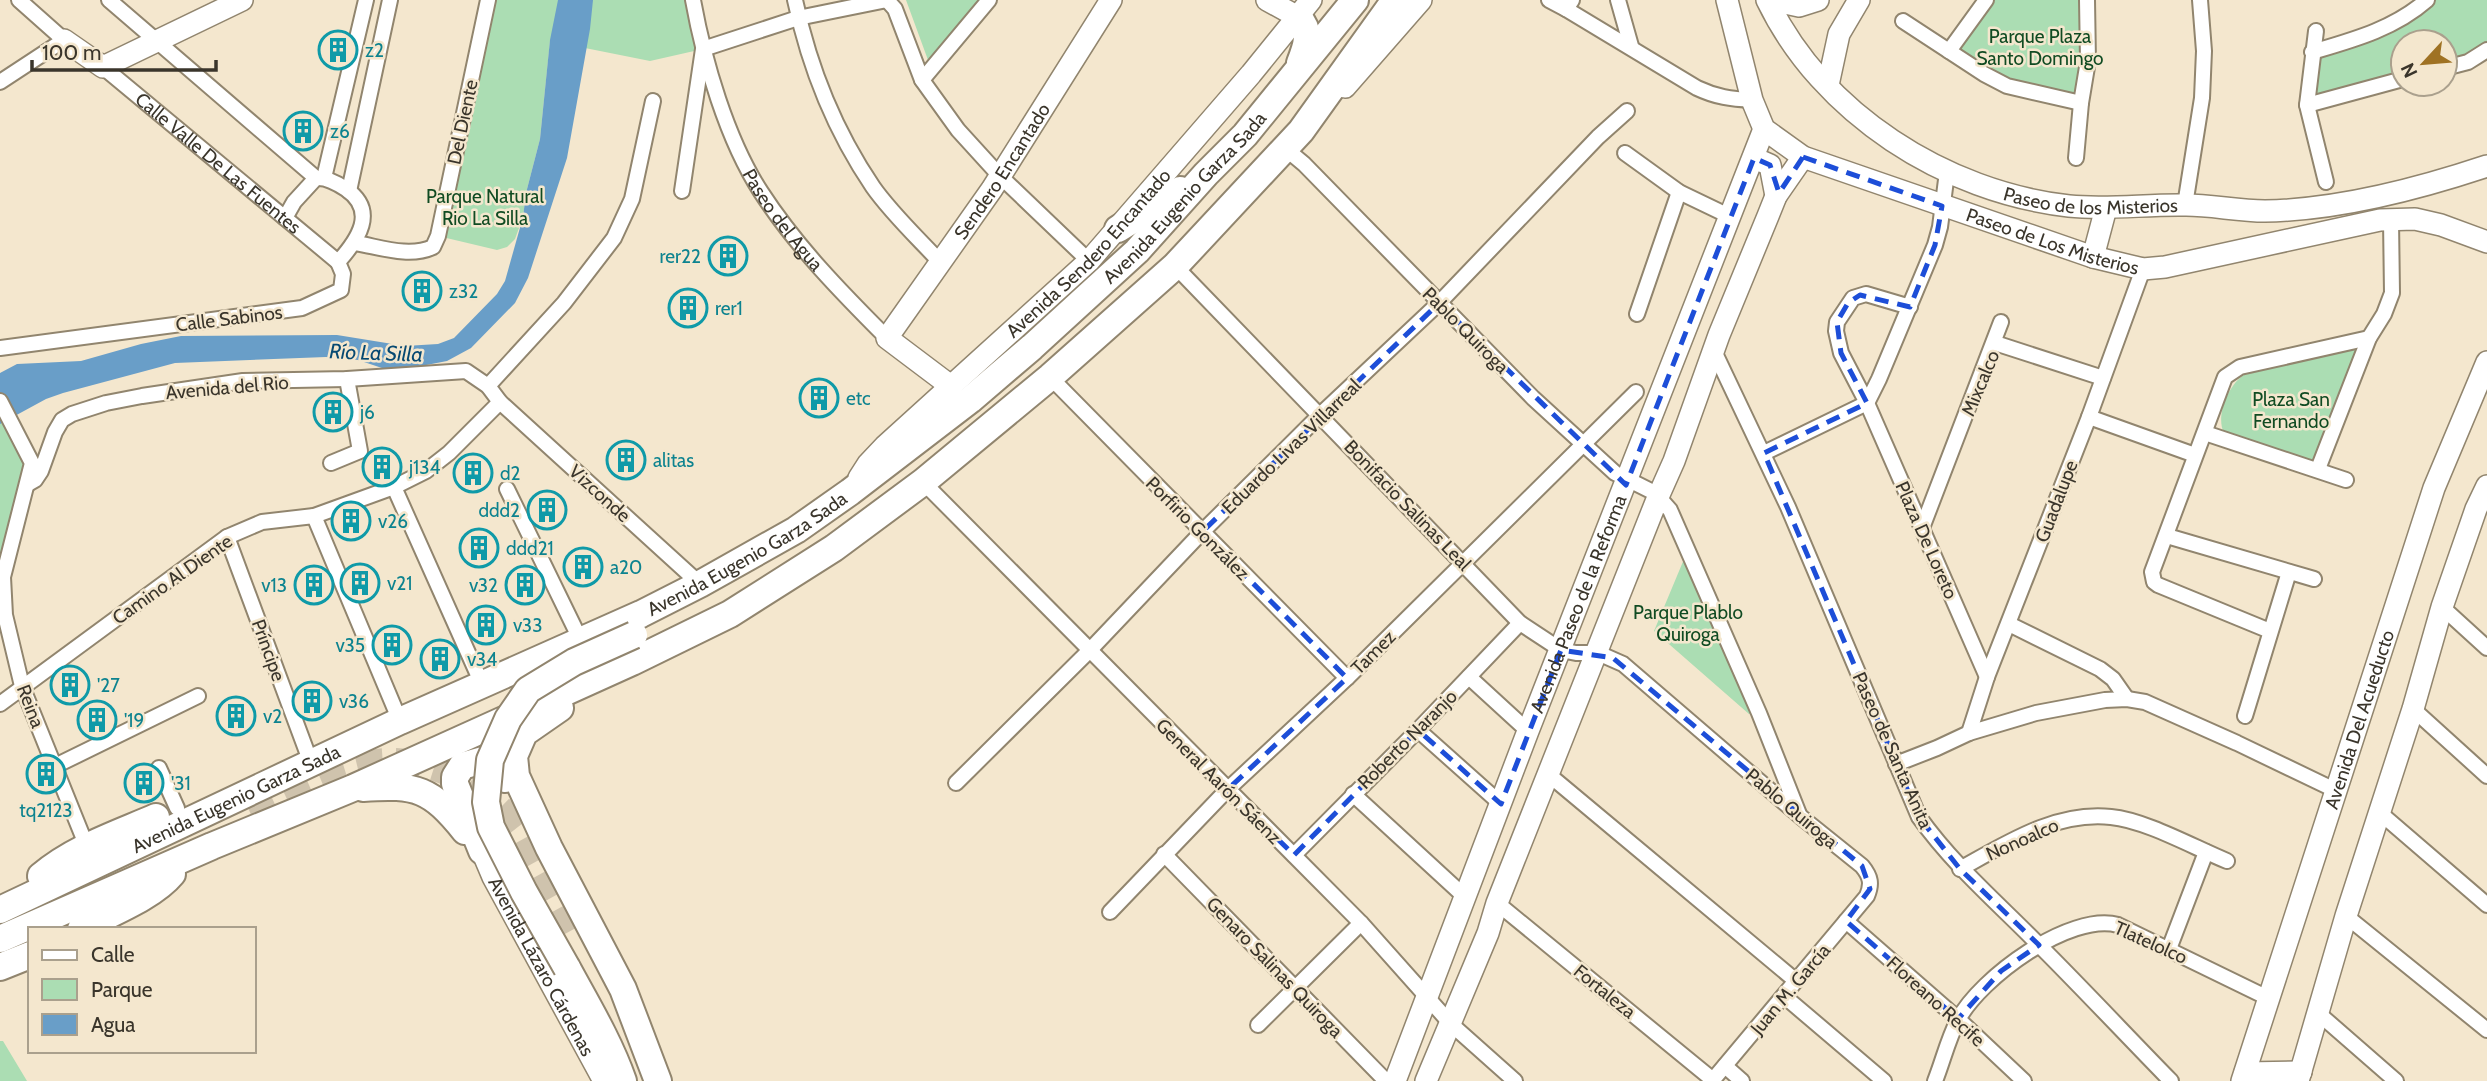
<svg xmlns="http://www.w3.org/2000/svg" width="2487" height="1081" font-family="Cabin,sans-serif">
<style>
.green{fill:#abddb3}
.water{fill:#699ec8}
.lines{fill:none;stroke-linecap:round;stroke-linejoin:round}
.highway-tunnel{stroke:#cfc3ad;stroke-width:26;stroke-dasharray:26 13;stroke-linecap:butt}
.street-casing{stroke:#91856e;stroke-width:18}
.secondary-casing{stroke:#91856e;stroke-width:24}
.highway-casing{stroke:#91856e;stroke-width:30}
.street{stroke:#fff;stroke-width:14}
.secondary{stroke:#fff;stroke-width:21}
.highway{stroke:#fff;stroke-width:26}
.highway-bridge-casing{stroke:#91856e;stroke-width:30;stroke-linecap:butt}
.highway-bridge{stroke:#fff;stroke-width:26}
.marked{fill:none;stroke:#1d4ed8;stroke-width:5;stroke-dasharray:14 9;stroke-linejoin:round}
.labels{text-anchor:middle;stroke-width:5;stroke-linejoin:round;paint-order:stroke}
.park-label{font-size:19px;fill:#104b22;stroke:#f4e7ce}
.culture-label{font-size:19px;fill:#0d838f;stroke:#f4e7ce;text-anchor:start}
.street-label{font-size:19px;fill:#3a352b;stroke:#f4e7ce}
.water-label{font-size:21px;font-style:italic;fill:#064972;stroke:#f4e7ce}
</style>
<rect width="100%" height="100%" fill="#f4e7ce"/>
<path class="green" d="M488,0H693L703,49L650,61L550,41L540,139L526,193L523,217L515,239L507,247L497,250L438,236Z
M906,0H983L937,58L928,60Z
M1986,0H2087L2081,103L2029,91L1949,51Z
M2427,0H2487V50L2445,68V42H2403V79L2307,105L2312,52L2371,34Z
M2346,348H2356L2359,352L2317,466L2224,433C2215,416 2229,384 2244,375Z
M0,420L23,458L24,474L0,583Z
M1687,552L1755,712L1749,714L1654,631Z
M0,1041H3L27,1081H0Z"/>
<path class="water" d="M558,0H593L590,29L567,158L528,278L515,303L471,348L447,361L411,368L385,369L358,360L326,357L175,363L63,393L46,399L0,424V373L17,364L81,361L141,344L181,336L337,335L405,346L438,344L454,338L497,294L505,281L523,217L526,193L540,139L550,40Z"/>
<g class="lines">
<path class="highway-tunnel" d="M249,810C285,795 322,774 360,765C422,749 484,782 520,831L574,929"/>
<defs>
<g id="street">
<path id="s1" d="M693,0C704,61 727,140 761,192C796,246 841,292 887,338"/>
<path d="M795,0C809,66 835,131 873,187C892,214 918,238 941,263"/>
<path d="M887,0L895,9L922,80L958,130L999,175L1089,261"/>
<path d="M1549,0L1566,9"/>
<path d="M1572,0L1566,9L1697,88C1716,97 1731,99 1752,100"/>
<path d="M1618,0L1631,46"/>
<path d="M1903,21L1984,74L2007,86L2081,103"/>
<path d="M2316,31L2307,105L2326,182"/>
<path d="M1949,51L1986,0"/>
<path d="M2312,52C2353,40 2394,29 2427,0"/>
<path id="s2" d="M103,67L338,262"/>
<path d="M2445,68L2468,62L2487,50"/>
<path d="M922,80L989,0"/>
<path d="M0,82L64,40L19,0"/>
<path d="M2307,105L2403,79"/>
<path d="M1286,149L1304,164L1533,398L1615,473L1655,493L1670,510L1759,713L1799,814"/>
<path d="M1625,153L1679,192L1729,216"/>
<path d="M2076,158L2081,103L2088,61L2087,0"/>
<path d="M324,178L366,0"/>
<path d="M349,191L390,0"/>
<path d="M682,191L703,49L798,18L887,0"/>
<path d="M2185,205L2202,98L2204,51L2200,0"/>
<path d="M285,218L294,202L316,178"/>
<path d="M355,243C380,247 409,258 433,247L438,236L488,0"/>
<path d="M1175,266L1520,623L1561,650L1576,653H1598L1623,664L1801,817L1862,866C1871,877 1872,884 1867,896L1712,1081"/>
<path d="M1910,307L1866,294L1853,298L1837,322L1836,331L1841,353L1867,403L1987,677"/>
<path d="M1637,314L1679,192"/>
<path d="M1995,343L2103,378"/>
<path d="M0,348L302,308L341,290L343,274L338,262C358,240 378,211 346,189C337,183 326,177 316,178L109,0"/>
<path d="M1714,351L1788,507L1919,817C1954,866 1999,904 2040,946C2084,990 2127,1036 2171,1081"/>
<path d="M1050,377L1347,678"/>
<path d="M488,386L564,303L614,238L632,199L653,101"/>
<path d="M0,401L32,463L3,577L5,615L22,686L87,847"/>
<path d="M2089,417L2195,455"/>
<path d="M2205,433L2346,480"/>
<path d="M1764,453L1867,403L1879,379L1935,245L1940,227L1947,172"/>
<path d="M331,463L360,451L347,379"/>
<path d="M2318,469L2369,338L2384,314L2392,293L2391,220"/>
<path d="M923,482L1361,923L1451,1024L1515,1081"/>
<path d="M28,484L35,480L41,471L55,432L62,420L72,414L106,403L142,396L243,381L347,379L466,371L488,386L500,402L700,584"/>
<path d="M394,487L482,684"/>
<path d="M507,489L581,641"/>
<path d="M314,516L400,721"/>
<path d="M1922,528L2001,322"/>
<path d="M2167,536L2314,579"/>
<path d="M227,537L311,763"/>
<path d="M2442,607L2487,648"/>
<path d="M2009,624L2100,669L2113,679L2127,699"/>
<path d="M2270,631L2158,585L2154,582L2152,572L2225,377L2240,367L2369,338"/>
<path d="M1469,677L1528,731"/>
<path d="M0,704L227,537L262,522L314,516L394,487L426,471L449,453L500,402"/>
<path d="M2413,709L2487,776"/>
<path d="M2245,716L2289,572"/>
<path d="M1418,730L1501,804"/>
<path d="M1969,733L1987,677L2089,417L2143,269"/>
<path d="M1896,764L1937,748L1969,733L2036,713L2105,700L2127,699L2145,702L2237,743L2337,791"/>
<path d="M55,766L198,696"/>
<path d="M159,768L177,808"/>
<path d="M1548,774L1796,981"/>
<path d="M956,783L1089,651L1202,532L1321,414L1439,303L1598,137L1627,111"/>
<path d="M1353,794L1464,896"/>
<path d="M2379,812L2487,905"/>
<path d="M1164,854L1386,1081"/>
<path d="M1294,855L1418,730L1520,623"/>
<path d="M1960,869C2007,843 2056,811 2111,817C2145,820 2195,848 2227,861"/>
<path d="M1497,903L1713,1080"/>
<path d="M1110,912L1227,790L1347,678L1636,392"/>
<path d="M2346,916L2487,1030"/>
<path d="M1846,921L1958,1019L2024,1081"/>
<path d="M2169,949L2206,852"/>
<path d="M1784,996L1884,1081"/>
<path d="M2318,1013L2396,1081"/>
<path d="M1258,1025L1361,923"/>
<path d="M1725,1066L1742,1081"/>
<path d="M1935,1081C1943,1061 1948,1039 1958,1020C1980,978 2070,912 2118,925L2268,998"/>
</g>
<g id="secondary">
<path d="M1267,0L1298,17"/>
<path id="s3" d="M1727,0L1752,100L1764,129L1803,157L2093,257L2143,269L2165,267L2380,220L2415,219L2441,225L2487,242"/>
<path id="s4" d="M1767,0C1822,114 1945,192 2069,206C2108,210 2147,204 2186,205C2212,205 2238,211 2265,211C2338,210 2418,189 2487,166"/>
<path d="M1771,0L1799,6L1818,0"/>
<path d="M64,40L103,67L242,0"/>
<path d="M1828,85L1839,34L1859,0"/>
<path d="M1345,87L1421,0"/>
<path d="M1754,158L1770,165L1776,196"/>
<path d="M2093,257L2106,208"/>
<path id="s5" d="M952,387L887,338L992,189L1111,0"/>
<path id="s6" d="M859,478L868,464L885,446L1089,261L1251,74L1311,0"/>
<path id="s7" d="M482,851L493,877L604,1081"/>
<path d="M2245,1073L2301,1072"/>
<path id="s8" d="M1395,1081L1528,731L1764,129"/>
<path d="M1426,1081L1488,933L1497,903L1658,497L1674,461L1719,335L1768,216L1776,196L1803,157"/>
<path id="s9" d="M2242,1081L2434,488L2487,362"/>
<path d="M2298,1081L2346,916L2413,709L2442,607L2476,509L2487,486"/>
</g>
<g id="highway">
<path d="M1298,17C1312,32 1307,45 1300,63"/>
<path d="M1118,229L1180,190"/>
<path d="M560,708L524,733L514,756L516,776L549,848L623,989L658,1081"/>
<path d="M363,788C417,784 431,789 465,831"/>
<path d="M482,851L455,784V777L462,766L483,760L493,765L505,779"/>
<path d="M41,876C74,848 117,834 156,817"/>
<path id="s10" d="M0,910L400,721L641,614L700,584L796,530L850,492L970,400L1032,347L1137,251L1206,174L1245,135L1355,0"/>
<path d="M81,929C108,914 152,898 172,874"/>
<path d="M0,939L212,846L353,788L632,662L730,614L834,548L923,482L1050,377L1175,266L1301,131L1395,0"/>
<path d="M0,967L30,955"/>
<path d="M567,968C587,1005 609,1041 623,1081"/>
</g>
</defs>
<use href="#street" class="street-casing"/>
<use href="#secondary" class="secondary-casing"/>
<use href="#highway" class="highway-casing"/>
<use href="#street" class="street"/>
<use href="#secondary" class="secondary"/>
<use href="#highway" class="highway"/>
<defs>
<path id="highway-bridge" d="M567,968L524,892L491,827L486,802L490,760L508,719L528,690L574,662L634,635"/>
</defs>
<use href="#highway-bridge" class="highway-bridge-casing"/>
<use href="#highway-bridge" class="highway-bridge"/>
</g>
<path class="marked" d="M1803,157L1942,206L1935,245L1910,307L1860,295L1848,303L1837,322L1841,353L1867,403L1764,453L1919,817L1960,869L2039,945L2001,971L1958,1019L1846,921L1870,889L1862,866L1613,658L1561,650L1501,804L1418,730L1294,855L1227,790L1347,678L1202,532L1439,303L1626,485L1754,158L1770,165L1779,193Z"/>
<defs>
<symbol id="building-ring" viewBox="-11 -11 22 22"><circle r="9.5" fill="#f4e7ce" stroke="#0f9aa8" stroke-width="1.5"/><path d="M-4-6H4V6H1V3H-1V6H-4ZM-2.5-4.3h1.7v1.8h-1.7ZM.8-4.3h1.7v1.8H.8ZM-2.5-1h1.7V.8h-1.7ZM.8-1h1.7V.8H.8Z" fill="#0f9aa8"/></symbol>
</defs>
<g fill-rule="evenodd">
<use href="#building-ring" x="316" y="28" width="44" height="44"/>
<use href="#building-ring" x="281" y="109" width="44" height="44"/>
<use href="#building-ring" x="706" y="234" width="44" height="44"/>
<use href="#building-ring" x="400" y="269" width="44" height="44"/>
<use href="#building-ring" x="666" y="286" width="44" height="44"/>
<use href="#building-ring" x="797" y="376" width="44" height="44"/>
<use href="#building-ring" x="311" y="390" width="44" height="44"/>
<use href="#building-ring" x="604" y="438" width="44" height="44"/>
<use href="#building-ring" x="360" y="445" width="44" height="44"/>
<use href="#building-ring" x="451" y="451" width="44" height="44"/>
<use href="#building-ring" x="525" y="488" width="44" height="44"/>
<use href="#building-ring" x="329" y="499" width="44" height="44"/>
<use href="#building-ring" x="457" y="526" width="44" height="44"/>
<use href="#building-ring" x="561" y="545" width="44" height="44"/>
<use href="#building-ring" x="338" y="561" width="44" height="44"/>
<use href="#building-ring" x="292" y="563" width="44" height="44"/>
<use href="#building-ring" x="503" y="563" width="44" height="44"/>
<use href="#building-ring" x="464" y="603" width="44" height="44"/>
<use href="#building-ring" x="370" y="623" width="44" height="44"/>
<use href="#building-ring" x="418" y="637" width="44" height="44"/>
<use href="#building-ring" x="48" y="663" width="44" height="44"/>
<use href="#building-ring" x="290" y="679" width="44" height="44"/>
<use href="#building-ring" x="214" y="694" width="44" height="44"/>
<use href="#building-ring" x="75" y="698" width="44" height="44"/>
<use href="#building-ring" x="24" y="752" width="44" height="44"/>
<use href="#building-ring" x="122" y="761" width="44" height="44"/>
</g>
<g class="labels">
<g class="park-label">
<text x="2040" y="43">Parque Plaza<tspan x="2040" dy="22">Santo Domingo</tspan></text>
<text x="485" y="203">Parque Natural<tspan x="485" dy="22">Rio La Silla</tspan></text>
<text x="2291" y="406">Plaza San<tspan x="2291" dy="22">Fernando</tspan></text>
<text x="1688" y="619">Parque Plablo<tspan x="1688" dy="22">Quiroga</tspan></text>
</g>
<g class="culture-label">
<text x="365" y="57">z2</text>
<text x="330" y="138">z6</text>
<text x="701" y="263" text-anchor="end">rer22</text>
<text x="449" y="298">z32</text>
<text x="715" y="315">rer1</text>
<text x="846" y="405">etc</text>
<text x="360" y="419">j6</text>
<text x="653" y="467">alitas</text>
<text x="409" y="474">j134</text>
<text x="500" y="480">d2</text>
<text x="520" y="517" text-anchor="end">ddd2</text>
<text x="378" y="528">v26</text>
<text x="506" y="555">ddd21</text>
<text x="610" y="574">a20</text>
<text x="387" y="590">v21</text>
<text x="287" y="592" text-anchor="end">v13</text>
<text x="498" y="592" text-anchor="end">v32</text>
<text x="513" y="632">v33</text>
<text x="365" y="652" text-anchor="end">v35</text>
<text x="467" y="666">v34</text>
<text x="97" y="692">'27</text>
<text x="339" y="708">v36</text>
<text x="263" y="723">v2</text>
<text x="124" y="727">'19</text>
<text x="171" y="790">'31</text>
<text x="46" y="817" text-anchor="middle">tq2123</text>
</g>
<g class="street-label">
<text transform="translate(462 122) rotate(-78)" y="7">Del Diente</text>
<text dy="7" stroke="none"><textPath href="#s2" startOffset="150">Calle Valle De Las Fuentes</textPath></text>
<text dy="7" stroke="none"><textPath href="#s5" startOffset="284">Sendero Encantado</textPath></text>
<text dy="7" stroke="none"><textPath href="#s10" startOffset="1395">Avenida Eugenio Garza Sada</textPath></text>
<text dy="7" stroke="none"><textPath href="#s4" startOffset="402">Paseo de los Misterios</textPath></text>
<text dy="7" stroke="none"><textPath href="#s1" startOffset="240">Paseo del Agua</textPath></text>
<text dy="7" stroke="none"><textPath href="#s3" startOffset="446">Paseo de Los Misterios</textPath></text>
<text dy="7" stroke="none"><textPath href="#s6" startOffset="322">Avenida Sendero Encantado</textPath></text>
<text transform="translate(229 318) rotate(-7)" y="7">Calle Sabinos</text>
<text transform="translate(1466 330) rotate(45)" y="7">Pablo Quiroga</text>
<text transform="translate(1980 383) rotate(-67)" y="7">Mixcalco</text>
<text transform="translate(227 387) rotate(-5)" y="7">Avenida del Rio</text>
<text transform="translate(1291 446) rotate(-44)" y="7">Eduardo Livas Villarreal</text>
<text transform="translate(600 493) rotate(42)" y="7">Vizconde</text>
<text transform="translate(2056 501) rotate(-69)" y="7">Guadalupe</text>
<text transform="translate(1408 505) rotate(46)" y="7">Bonifacio Salinas Leal</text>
<text transform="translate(1198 528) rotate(45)" y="7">Porfirio González</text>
<text transform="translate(1927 540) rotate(66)" y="7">Plaza De Loreto</text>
<text dy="7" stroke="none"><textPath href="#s10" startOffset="828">Avenida Eugenio Garza Sada</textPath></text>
<text transform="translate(172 579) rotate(-35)" y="7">Camino Al Diente</text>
<text dy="7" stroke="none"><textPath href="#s8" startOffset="511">Avenida Paseo de la Reforma</textPath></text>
<text transform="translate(269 650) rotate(70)" y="7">Príncipe</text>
<text transform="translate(1373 652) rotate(-45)" y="7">Tamez</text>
<text transform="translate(31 706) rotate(69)" y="7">Reina</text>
<text dy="7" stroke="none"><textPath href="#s9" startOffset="380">Avenida Del Acueducto</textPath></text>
<text transform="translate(1407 739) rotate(-45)" y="7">Roberto Naranjo</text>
<text transform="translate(1893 750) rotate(66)" y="7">Paseo de Santa Anita</text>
<text transform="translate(1219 781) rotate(45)" y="7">General Aarón Sáenz</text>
<text dy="7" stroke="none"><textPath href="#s10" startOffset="261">Avenida Eugenio Garza Sada</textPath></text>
<text transform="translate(1792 808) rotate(40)" y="7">Pablo Quiroga</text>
<text transform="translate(2022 839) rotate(-24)" y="7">Nonoalco</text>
<text transform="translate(2151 942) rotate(24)" y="7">Tlatelolco</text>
<text dy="7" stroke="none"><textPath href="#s7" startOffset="130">Avenida Lázaro Cárdenas</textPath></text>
<text transform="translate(1275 967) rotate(46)" y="7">Genaro Salinas Quiroga</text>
<text transform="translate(1790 989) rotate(-50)" y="7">Juan M. García</text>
<text transform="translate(1605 991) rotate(39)" y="7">Fortaleza</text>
<text transform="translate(1936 1001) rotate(42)" y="7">Floreano Recife</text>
</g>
<g class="water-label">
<text transform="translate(376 353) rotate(2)" y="7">Río La Silla</text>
</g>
</g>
<rect x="28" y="927" width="228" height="126" fill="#f4e7ce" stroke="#aaa08d" stroke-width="2"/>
<rect x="42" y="950" width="35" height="10" fill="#ffffff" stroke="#aaa08d" stroke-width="2"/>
<text x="91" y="962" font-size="21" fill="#3a352b">Calle</text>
<rect x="42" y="979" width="35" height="21" fill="#abddb3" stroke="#aaa08d" stroke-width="2"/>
<text x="91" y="997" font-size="21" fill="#3a352b">Parque</text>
<rect x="42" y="1014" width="35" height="21" fill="#699ec8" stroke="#aaa08d" stroke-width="2"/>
<text x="91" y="1032" font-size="21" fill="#3a352b">Agua</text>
<g transform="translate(2424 63) rotate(244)"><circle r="33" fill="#f4e7ce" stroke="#aaa08d" stroke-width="2"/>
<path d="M0-5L12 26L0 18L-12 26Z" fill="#9f7223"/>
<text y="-10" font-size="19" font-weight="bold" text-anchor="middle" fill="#3a352b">N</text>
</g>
<path d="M32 60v10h184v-10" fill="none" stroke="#3a352b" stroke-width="3.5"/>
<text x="42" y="60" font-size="21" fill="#3a352b" stroke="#f4e7ce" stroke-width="5" paint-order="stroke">100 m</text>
</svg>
